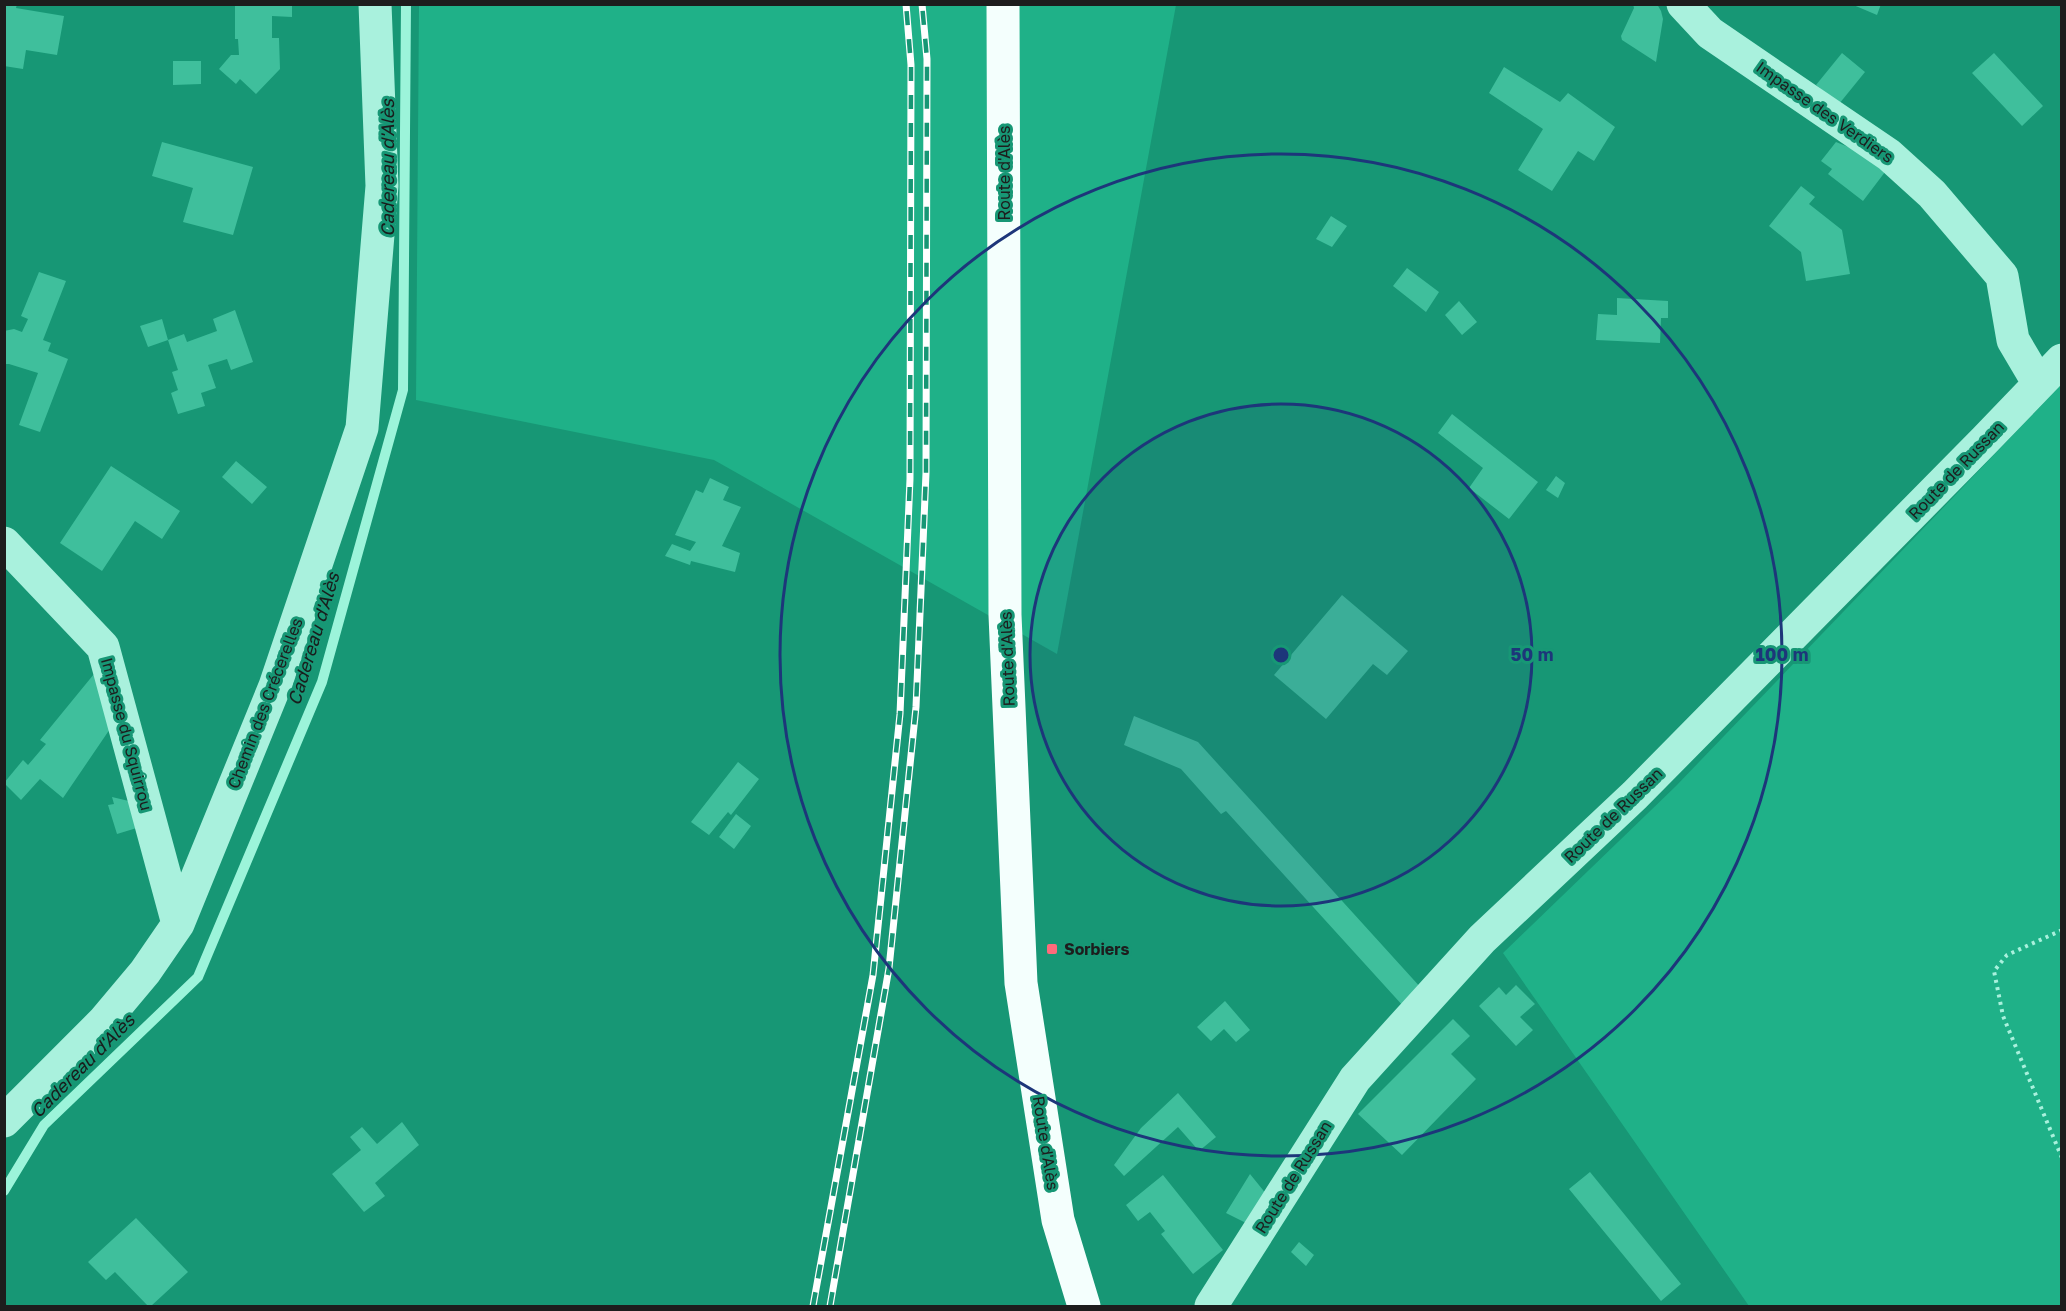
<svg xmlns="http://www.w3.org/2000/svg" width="2066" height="1311" font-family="'Golos Text',sans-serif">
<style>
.green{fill:#1fb188}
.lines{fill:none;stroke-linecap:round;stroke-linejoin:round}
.stream{stroke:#9cf4da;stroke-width:10}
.building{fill:#3fbf9c}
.path{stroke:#a9f1dd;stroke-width:4;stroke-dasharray:3 4.5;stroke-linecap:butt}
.minor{stroke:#a9f1dd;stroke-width:33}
.major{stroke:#f4fffd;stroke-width:33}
.rail-casing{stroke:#fff;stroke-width:7}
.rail{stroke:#179775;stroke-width:4.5;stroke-dasharray:14;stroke-linecap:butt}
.ring{fill:none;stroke:#1d367a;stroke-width:3}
.poi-dot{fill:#ff6a7b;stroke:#179775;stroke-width:2}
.labels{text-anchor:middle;stroke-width:6;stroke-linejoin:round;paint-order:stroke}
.street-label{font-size:16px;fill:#1d1d1d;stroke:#179775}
.poi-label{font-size:16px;font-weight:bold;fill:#1d1d1d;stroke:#179775;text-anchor:start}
.water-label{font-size:18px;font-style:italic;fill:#191d1c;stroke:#179775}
.centre{fill:#1d367a;stroke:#179775;stroke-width:3}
.ring-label{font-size:18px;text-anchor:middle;font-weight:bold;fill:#1d367a;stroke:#179775;stroke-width:6;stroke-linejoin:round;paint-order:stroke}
</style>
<rect width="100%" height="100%" fill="#179775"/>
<path class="green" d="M419,5H1176L1057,654L714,460L416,400Z
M2061,385V1306H1749L1503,953L1676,786Z"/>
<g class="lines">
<path class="stream" d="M4,1191L44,1125L198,977L322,682L403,390L406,4"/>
</g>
<path class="building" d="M4,4H17L16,8L64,16L57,55L26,50L23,69L4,66Z
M235,4H292V17L272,16V38H279L280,69L256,94L240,79L236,84L219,69L231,55H239L238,39H235Z
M1633,4H1657L1661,11L1663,19L1656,62L1622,40L1621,36L1634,8Z
M1851,4H1881L1877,15Z
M1842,53L1865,72L1839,104L1816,85Z
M1994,53L2043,106L2022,126L1972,73Z
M173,61H201V84L173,85Z
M1504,67L1560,102L1568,93L1615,127L1594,161L1578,151L1552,191L1518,170L1543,129L1489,93Z
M162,142L253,167L233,235L183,222L193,188L152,176Z
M1836,142L1861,152L1885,172L1863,201L1828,174L1832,169L1821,161Z
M1801,186L1815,197L1809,204L1842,230L1850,274L1806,281L1801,252L1769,226Z
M1331,216L1347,226L1332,247L1316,239Z
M1407,268L1439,292L1426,312L1393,286Z
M39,272L66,281L43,340L51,343L48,351L68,359L40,432L19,425L38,373L9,364H4V331L14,329L22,332L28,319L21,316Z
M1617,298L1668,301V318H1661L1660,343L1596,340L1598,314L1617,315Z
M1459,301L1477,322L1462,335L1445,315Z
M235,310L253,362L231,370L227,359L208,365L216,388L201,393L205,406L178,414L171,393L178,390L172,372L178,370L168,340L184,334L187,342L217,331L213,319Z
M162,319L168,340L148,347L140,326Z
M1452,414L1538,482L1509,519L1469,488L1483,468L1438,433Z
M236,461L267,487L252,504L222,477Z
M111,466L180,511L162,539L135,521L102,571L60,543Z
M1556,476L1565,483L1558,498L1546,490Z
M710,478L729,487L723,500L741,507L722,546L740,553L735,572L691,561L690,565L665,556L672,544L690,551L696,542L675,535L696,490L703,493Z
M1342,595L1408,651L1387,675L1373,664L1326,719L1274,675Z
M94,674L112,726L63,798L40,779L21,800L4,783L23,760L28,765L46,744L40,740Z
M1134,716L1198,742L1422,989L1404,1007L1226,811L1221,814L1181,769L1124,745Z
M738,762L759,779L731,815L728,812L709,835L691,822Z
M112,797L133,802L140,827L117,834L108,805L114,804Z
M736,814L751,826L734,849L719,837Z
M1516,985L1535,1004L1520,1017L1533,1030L1516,1046L1479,1006L1499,987L1506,995Z
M1225,1001L1250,1030L1236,1042L1224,1029L1211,1041L1197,1027Z
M1453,1019L1470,1036L1451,1054L1476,1079L1402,1155L1358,1114Z
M1178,1093L1216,1137L1199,1151L1178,1127L1124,1176L1114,1165L1141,1128Z
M402,1122L419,1145L375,1183L385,1196L364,1212L332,1174L361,1150L350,1137L362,1127L377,1144Z
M1590,1172L1681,1284L1661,1301L1569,1189Z
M1250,1174L1267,1195L1248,1224L1226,1213Z
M1163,1175L1223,1250L1193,1274L1161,1234L1165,1231L1150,1212L1138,1221L1126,1205Z
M136,1218L188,1272L151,1306H148L115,1272L106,1280L88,1262Z
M1299,1242L1314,1255L1306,1266L1291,1252Z"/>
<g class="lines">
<path class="path" d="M2062,930L2007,955L1994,971L2003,1016L2062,1158"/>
<path class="minor" d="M1683,4L1710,33L1889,155L1932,194L2002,276L2013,340L2039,384
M4,543L103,647L178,924
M4,1121L103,1022L145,972L178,924L275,686L362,428L382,186L375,4
M1211,1306L1355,1079L1482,939L1635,795L1985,440L2062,360"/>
<path class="major" d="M1003,4L1005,615L1021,983L1058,1220L1084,1306"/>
<defs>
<path id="rail" d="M813,1306L873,975L900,714L910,479L911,65L906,4
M830,1306L889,968L916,707L926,473L927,59L922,4"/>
</defs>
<use href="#rail" class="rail-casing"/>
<use href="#rail" class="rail"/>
</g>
<circle cx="1281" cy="655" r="251" fill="#1d367a" fill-opacity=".12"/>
<g class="ring">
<circle cx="1281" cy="655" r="251"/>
<circle cx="1281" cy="655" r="501"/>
</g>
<rect class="poi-dot" x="1046" y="943" width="12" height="12" rx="3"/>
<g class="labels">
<g class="street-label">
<text transform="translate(1825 112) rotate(35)" y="6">Impasse des Verdiers</text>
<text transform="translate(1004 173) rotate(-90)" y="6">Route d'Alès</text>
<text transform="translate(1956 470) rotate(-46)" y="6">Route de Russan</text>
<text transform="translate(1007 659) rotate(-92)" y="6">Route d'Alès</text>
<text transform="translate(265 703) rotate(-69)" y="6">Chemin des Crécerelles</text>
<text transform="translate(127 734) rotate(75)" y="6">Impasse du Squirrou</text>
<text transform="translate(1613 815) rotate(-44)" y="6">Route de Russan</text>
<text transform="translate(1046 1143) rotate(81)" y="6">Route d'Alès</text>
<text transform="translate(1293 1177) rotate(-58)" y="6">Route de Russan</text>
</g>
<g class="poi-label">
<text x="1064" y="955">Sorbiers</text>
</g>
<g class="water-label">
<text transform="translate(388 168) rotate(-90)" y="6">Cadereau d'Alès</text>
<text transform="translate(314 639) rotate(-73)" y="6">Cadereau d'Alès</text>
<text transform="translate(83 1066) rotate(-45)" y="6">Cadereau d'Alès</text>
</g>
</g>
<circle cx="1281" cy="655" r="9" class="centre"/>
<g class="ring-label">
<text x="1532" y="661">50 m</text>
<text x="1782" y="661">100 m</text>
</g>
<rect width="2066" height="1311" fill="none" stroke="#1d1d1d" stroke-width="12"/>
</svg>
